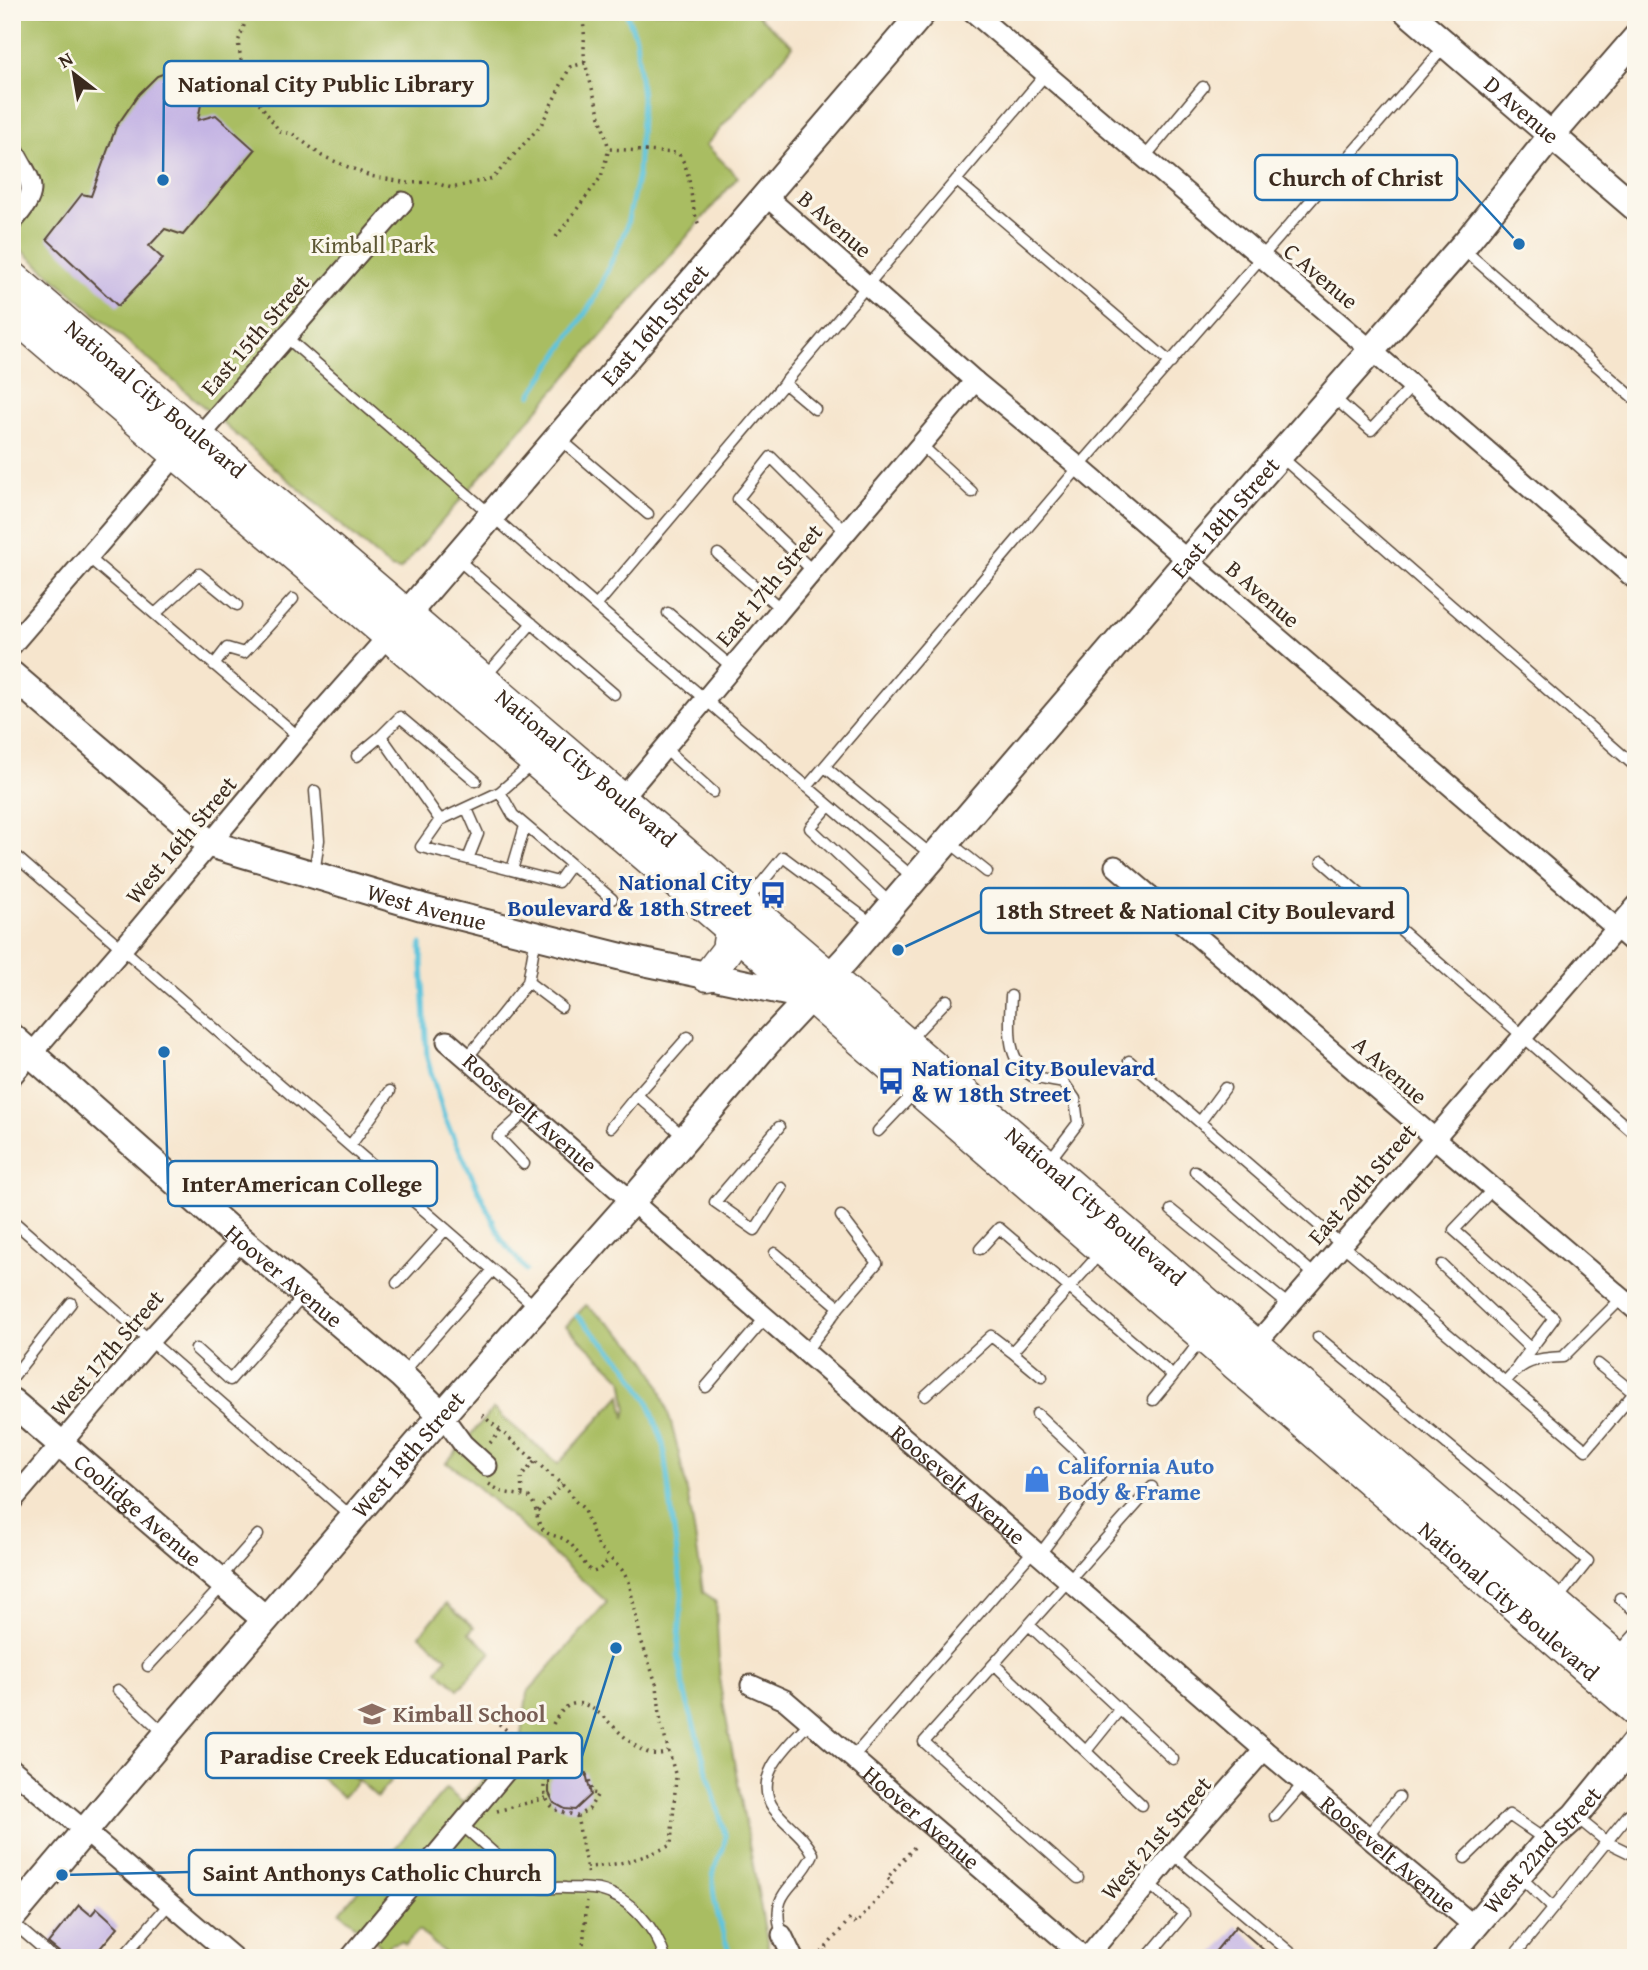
<svg xmlns="http://www.w3.org/2000/svg" width="1648" height="1970" font-family="'Gentium Book Plus',serif">
<style>
.green{fill:#a9bd62;stroke:#727440;stroke-width:2}
.lines{fill:none;stroke-linecap:round;stroke-linejoin:round}
.stream{stroke:#5ec4dc;stroke-width:5}
.building{fill:#c5b5e4}
.lane-casing{stroke:#574638;stroke-width:13}
.street-casing{stroke:#574638;stroke-width:23}
.secondary-casing{stroke:#574638;stroke-width:30}
.primary-casing{stroke:#574638;stroke-width:33}
.path{stroke:#574638;stroke-width:3.5;stroke-dasharray:2 5;stroke-linecap:butt}
.lane{stroke:#fff;stroke-width:10}
.street{stroke:#fff;stroke-width:19}
.secondary{stroke:#fff;stroke-width:26}
.primary{stroke:#fff;stroke-width:30}
.labels{text-anchor:middle;stroke-width:6;stroke-linejoin:round;paint-order:stroke}
.street-label{font-size:23px;fill:#3b2a1e;stroke:#fbf7ec}
.park-label{font-size:23px;fill:#5c5632;stroke:#fbf7ec}
.transit-label{font-size:23px;font-weight:bold;fill:#164399;stroke:#fbf7ec;text-anchor:end}
.shop-label{font-size:23px;font-weight:bold;fill:#366cbe;stroke:#fbf7ec;text-anchor:start}
.education-label{font-size:23px;font-weight:bold;fill:#785e54;stroke:#fbf7ec;text-anchor:start}
.leader{fill:none;stroke:#1f6fb2;stroke-width:2.5}
.callout-dot{fill:#1f6fb2;stroke:#fbf7ec;stroke-width:2.5}
.callout{fill:#fbf7ec;stroke:#1f6fb2;stroke-width:2.5}
.callout-label{font-size:24px;text-anchor:middle;font-weight:bold;fill:#3b2a1e}
</style>
<rect width="100%" height="100%" fill="#fbf7ec"/>
<filter id="ink" filterUnits="userSpaceOnUse"><feTurbulence type="fractalNoise" baseFrequency=".0143" numOctaves="2"/><feDisplacementMap in="SourceGraphic" scale="14" xChannelSelector="R" yChannelSelector="G"/><feConvolveMatrix kernelMatrix="1 2 1 2 8 2 1 2 1" color-interpolation-filters="sRGB"/></filter>
<filter id="wash" filterUnits="userSpaceOnUse"><feTurbulence type="fractalNoise" baseFrequency=".00686" numOctaves="4" result="noise"/><feDisplacementMap in="SourceGraphic" scale="28" xChannelSelector="R" yChannelSelector="G"/><feGaussianBlur stdDeviation="1.57" result="paint"/><feColorMatrix in="noise" values="0 0 0 0 0 0 0 0 0 0 0 0 0 0 0 0 0 1.4 0 .05"/><feComposite in="paint" operator="in"/></filter>
<g filter="url(#wash)">
<rect width="100%" height="100%" fill="#f6e5cd"/>
<path class="green" d="M12,12H754L793,46L706,145L738,177L400,570L391,568L12,242Z
M586,1305C606,1322 630,1338 645,1359C659,1378 664,1401 671,1423C686,1478 696,1535 703,1592L716,1601L720,1685L770,1958H450L419,1930L405,1945L401,1941L391,1944L379,1958H373L380,1945L340,1912L446,1789L463,1803L522,1736L527,1693L607,1602L457,1469L446,1463L493,1409L558,1464L621,1395L625,1418L627,1409L622,1379L566,1326Z
M446,1604L474,1627L469,1633L491,1652L459,1689L437,1670L447,1658L420,1635Z
M314,1744L357,1781L343,1797L300,1760Z
M363,1755L391,1781L377,1797L348,1771Z"/>
<g class="lines">
<path class="stream" d="M531,395L594,300L626,229L638,174L642,98L636,38L626,12
M421,944L427,1058L445,1119L502,1240L526,1270
M577,1316L626,1365L648,1401L663,1443L682,1593L678,1654L685,1694L725,1834C726,1850 718,1856 714,1871C709,1893 723,1937 732,1958"/>
</g>
<g id="blocks">
<path class="building" d="M178,68H193L204,89L198,120L216,115L255,150L183,235L165,229L149,246L163,259L118,306L47,239L82,194L91,196L116,127L139,94L157,76Z
M565,1766L586,1773L591,1795L575,1810L565,1809L554,1803L549,1793V1781L555,1771Z
M79,1905L91,1915L97,1908L118,1927L92,1958H61L59,1952L48,1943Z
M1236,1926L1273,1958H1210Z"/>
</g>
</g>
<g filter="url(#ink)">
<use href="#blocks" fill-opacity="0" stroke="#574638" stroke-width="2"/>
<g class="lines">
<defs>
<path id="lane" d="M1144,158L1203,87
M956,180L1171,363
M1462,248L1636,400
M286,337L596,606L915,879
M784,383L815,409
M1332,396L1371,430L1412,386
M559,438L648,514
M921,445L972,492
M1280,456L1636,767
M718,554L781,609
M88,557L299,737
M456,558L614,694
M813,571L738,499L771,457L846,532
M1625,571L1636,558
M596,606L1045,75
M668,613L732,667
M155,614L199,574L237,605
M214,665L227,648L244,653L293,599
M485,677L532,623
M381,736L400,717L476,781
M664,748L713,792
M357,756L381,736L440,820L500,792L531,765
M825,767L934,857
M807,787L1079,467L1446,45
M500,792L513,815L571,864
M829,806L810,828L892,905
M467,809L478,834L468,859
M440,820L421,847L558,882L571,864L612,899
M948,841L987,872
M12,853L537,1308
M1322,861L1636,1135
M512,870L525,826
M314,874L319,840L315,791
M747,901L783,857L874,925
M528,982L561,1007
M1011,996C1010,1022 1004,1060 1032,1076C1040,1080 1055,1081 1064,1083L1075,1099L1078,1123L1049,1161
M909,1040L947,1000
M467,1058L528,982L536,936
M1129,1061L1343,1246L1586,1450L1634,1393L1598,1364
M1200,1122L1225,1088
M611,1127L637,1095
M779,1127L715,1202L755,1230L782,1188
M878,1131L914,1093
M685,1138L637,1095L688,1037
M350,1146L390,1091
M524,1164L498,1137L528,1110
M1195,1171L1316,1276
M1493,1189L1454,1230L1554,1318L1518,1366
M1171,1210L1290,1306
M12,1220L352,1517
M980,1249L999,1228L1173,1376L1153,1400
M775,1253L839,1307L806,1351
M1442,1265L1531,1349
M397,1283L446,1229
M839,1307L877,1263L841,1216
M1318,1337L1588,1561L1557,1600
M196,1349L230,1380L305,1294
M1012,1352L1042,1377
M401,1375L493,1270
M1173,1376L1201,1340
M12,1378L71,1303
M1505,1382C1522,1361 1536,1358 1563,1357L1622,1298
M706,1387L766,1317
M925,1396L991,1336L1012,1352L1102,1251
M1037,1414L1101,1474L1040,1554
M219,1579L258,1535
M1620,1598L1636,1612
M1029,1625L1173,1759
M1618,1653L1636,1633
M994,1664L1142,1805
M148,1666L224,1584
M118,1690L165,1734
M1086,1751L1120,1709
M852,1758L1034,1550
M1275,1816L1304,1783
M1575,1816L1607,1842L1636,1856
M462,1825L529,1884C541,1891 552,1887 566,1888C577,1888 588,1888 599,1890C630,1897 656,1928 665,1958
M1367,1836L1399,1797
M1173,1854L1297,1958
M1465,1858L1509,1815L1547,1841
M1078,1878L924,1742L1152,1487
M1148,1883L1184,1914L1150,1954
M1553,1908L1629,1814L1636,1811
M12,1922L54,1958
M782,1935C768,1888 798,1889 813,1854C803,1834 787,1826 774,1809C750,1776 790,1744 810,1722
M122,1958L169,1904
M1512,1958L1553,1908L1519,1876"/>
<g id="street">
<path d="M973,12L1371,350L1636,580"/>
<path d="M12,147C31,184 43,187 12,222"/>
<path d="M766,196L975,381L1079,467L1636,945"/>
<path d="M199,437L403,202"/>
<path d="M12,645L176,455"/>
<path d="M615,807L813,571L975,381"/>
<path d="M1115,866L1636,1310"/>
<path id="s1" d="M447,1041L1264,1750L1474,1926"/>
<path d="M12,1076L123,948L299,737L388,636"/>
<path d="M1249,1352L1636,906"/>
<path d="M442,1415L463,1444L487,1466"/>
<path d="M12,1501L149,1341L241,1240"/>
<path id="s2" d="M751,1685L785,1700L1085,1958"/>
<path d="M12,1769L234,1958"/>
<path d="M782,1935L793,1958"/>
<path d="M350,1958L526,1747"/>
<path d="M1086,1958L1182,1843L1264,1750"/>
</g>
<g id="secondary">
<path id="s3" d="M1408,12L1636,208"/>
<path id="s4" d="M393,630L923,12"/>
<path id="s5" d="M12,675L210,844L422,907L634,960L810,997"/>
<path id="s6" d="M12,1037L241,1240L401,1375L442,1415"/>
<path id="s7" d="M12,1402L265,1619"/>
<path id="s8" d="M12,1917L166,1735L442,1415L632,1201L768,1042L846,959L1207,538L1468,240L1552,135L1636,38"/>
<path id="s9" d="M1447,1958L1547,1841L1575,1816L1636,1741"/>
</g>
<g id="primary">
<path id="s10" d="M12,276L829,976L1636,1673"/>
<path id="s11" d="M12,314L810,997L1636,1711"/>
<path d="M707,976L727,950L730,929"/>
</g>
</defs>
<use href="#lane" class="lane-casing"/>
<use href="#street" class="street-casing"/>
<use href="#secondary" class="secondary-casing"/>
<use href="#primary" class="primary-casing"/>
<path class="path" d="M249,12L238,42L245,83L280,132L293,134L322,156L370,176L408,183L432,182L452,188L493,178L541,125L570,67L585,63L609,149
M579,12C588,27 582,46 585,63
M556,237L601,177L609,149L678,153C694,173 688,204 700,227
M482,1415L501,1431
M490,1443L501,1431L568,1490L574,1500L583,1508L598,1546L622,1570L629,1582L641,1640L657,1686L661,1724L676,1777L671,1845C644,1858 617,1866 587,1867
M489,1484L502,1492L529,1497C539,1509 535,1519 542,1528C548,1537 559,1535 567,1541C577,1548 581,1563 593,1572L599,1570L610,1559
M522,1494L521,1477L535,1461
M538,1511L562,1484
M499,1724L514,1736
M553,1724C584,1666 618,1749 653,1754C659,1755 665,1753 670,1751
M574,1761L573,1767C587,1771 590,1779 592,1793L598,1794L589,1809L577,1816C569,1813 561,1813 555,1809C542,1800 540,1778 552,1768C558,1763 567,1762 574,1761Z
M497,1811L546,1798
M577,1816L588,1876
M823,1951L831,1958
M582,1958L587,1901
M817,1958L850,1919L856,1924L893,1882L887,1878L916,1845"/>
<use href="#lane" class="lane"/>
<use href="#street" class="street"/>
<use href="#secondary" class="secondary"/>
<use href="#primary" class="primary"/>
</g>
</g>
<defs>
<symbol id="bus-bare" viewBox="-9 -9 18 18"><path d="M-5-6H5V4H4V6H2V4H-2V6H-4V4H-5ZM-3.5-4V0h7V-4ZM-3.5 1.2v1.5H-2V1.2ZM2 1.2v1.5H3.5V1.2Z" fill="#1a4fb4" stroke="#fbf7ec" stroke-width="2.5" paint-order="stroke"/></symbol>
<symbol id="shop-bare" viewBox="-9 -9 18 18"><path d="M-5-2.5h2.3a2.7 3.5 0 0 1 5.4 0H5L5.5 6h-11ZM-1.5-2.5h3a1.5 2.3 0 0 0-3 0Z" fill="#3f7fe0" stroke="#fbf7ec" stroke-width="2.5" paint-order="stroke"/></symbol>
<symbol id="school-bare" viewBox="-9 -9 18 18"><path d="M0-5L7-2L0 1L-7-2ZM-4 1L0 2.5L4 1V4Q0 6-4 4Z" fill="#8d6e63" stroke="#fbf7ec" stroke-width="2.5" paint-order="stroke"/></symbol>
</defs>
<g fill-rule="evenodd">
<use href="#bus-bare" x="754" y="876" width="38" height="38"/>
<use href="#bus-bare" x="872" y="1062" width="38" height="38"/>
<use href="#shop-bare" x="1018" y="1460" width="38" height="38"/>
<use href="#school-bare" x="353" y="1695" width="38" height="38"/>
</g>
<g class="labels">
<g class="street-label">
<text dy="8" stroke="none"><textPath href="#s3" startOffset="150">D Avenue</textPath></text>
<text transform="translate(835 224) rotate(41)" y="8">B Avenue</text>
<text transform="translate(1321 276) rotate(40)" y="8">C Avenue</text>
<text dy="8" stroke="none"><textPath href="#s4" startOffset="402">East 16th Street</textPath></text>
<text transform="translate(255 335) rotate(-49)" y="8">East 15th Street</text>
<text dy="8" stroke="none"><textPath href="#s10" startOffset="189">National City Boulevard</textPath></text>
<text dy="8" stroke="none"><textPath href="#s8" startOffset="1852">East 18th Street</textPath></text>
<text transform="translate(769 585) rotate(-50)" y="8">East 17th Street</text>
<text transform="translate(1263 594) rotate(41)" y="8">B Avenue</text>
<text dy="8" stroke="none"><textPath href="#s10" startOffset="756">National City Boulevard</textPath></text>
<text transform="translate(181 840) rotate(-50)" y="8">West 16th Street</text>
<text dy="8" stroke="none"><textPath href="#s5" startOffset="486">West Avenue</textPath></text>
<text transform="translate(1390 1070) rotate(41)" y="8">A Avenue</text>
<text dy="8" stroke="none"><textPath href="#s1" startOffset="110">Roosevelt Avenue</textPath></text>
<text transform="translate(1362 1184) rotate(-49)" y="8">East 20th Street</text>
<text dy="8" stroke="none"><textPath href="#s10" startOffset="1428">National City Boulevard</textPath></text>
<text dy="8" stroke="none"><textPath href="#s6" startOffset="362">Hoover Avenue</textPath></text>
<text transform="translate(107 1353) rotate(-49)" y="8">West 17th Street</text>
<text dy="8" stroke="none"><textPath href="#s8" startOffset="609">West 18th Street</textPath></text>
<text dy="8" stroke="none"><textPath href="#s1" startOffset="677">Roosevelt Avenue</textPath></text>
<text dy="8" stroke="none"><textPath href="#s7" startOffset="166">Coolidge Avenue</textPath></text>
<text dy="8" stroke="none"><textPath href="#s11" startOffset="1974">National City Boulevard</textPath></text>
<text dy="8" stroke="none"><textPath href="#s2" startOffset="217">Hoover Avenue</textPath></text>
<text transform="translate(1156 1838) rotate(-49)" y="8">West 21st Street</text>
<text dy="8" stroke="none"><textPath href="#s9" startOffset="144">West 22nd Street</textPath></text>
<text dy="8" stroke="none"><textPath href="#s1" startOffset="1244">Roosevelt Avenue</textPath></text>
</g>
<g class="park-label">
<text x="373" y="253">Kimball Park</text>
</g>
<g class="transit-label">
<text x="752" y="890">National City<tspan x="752" dy="26">Boulevard &amp; 18th Street</tspan></text>
<text x="912" y="1076" text-anchor="start">National City Boulevard<tspan x="912" dy="26">&amp; W 18th Street</tspan></text>
</g>
<g class="shop-label">
<text x="1058" y="1474">California Auto<tspan x="1058" dy="26">Body &amp; Frame</tspan></text>
</g>
<g class="education-label">
<text x="393" y="1722">Kimball School</text>
</g>
</g>
<path class="leader" d="M163 180L164 83M1519 244L1457 177M898 950L981 911M164 1052L168 1184M616 1648L582 1756M62 1875L189 1872"/>
<g class="callout-dot">
<circle cx="163" cy="180" r="7"/>
<circle cx="1519" cy="244" r="7"/>
<circle cx="898" cy="950" r="7"/>
<circle cx="164" cy="1052" r="7"/>
<circle cx="616" cy="1648" r="7"/>
<circle cx="62" cy="1875" r="7"/>
</g>
<g class="callout">
<rect x="164" y="61" width="324" height="45" rx="7"/>
<rect x="1255" y="155" width="202" height="45" rx="7"/>
<rect x="981" y="888" width="427" height="45" rx="7"/>
<rect x="168" y="1161" width="269" height="45" rx="7"/>
<rect x="206" y="1733" width="376" height="45" rx="7"/>
<rect x="189" y="1850" width="366" height="45" rx="7"/>
</g>
<g class="callout-label">
<text x="326" y="92">National City Public Library</text>
<text x="1356" y="186">Church of Christ</text>
<text x="1195" y="919">18th Street &amp; National City Boulevard</text>
<text x="302" y="1192">InterAmerican College</text>
<text x="394" y="1764">Paradise Creek Educational Park</text>
<text x="372" y="1881">Saint Anthonys Catholic Church</text>
</g>
<rect width="1648" height="1970" fill="none" stroke="#fbf7ec" stroke-width="42"/>
<g transform="translate(74 74) rotate(329)" stroke="#fbf7ec" stroke-width="5" paint-order="stroke">
<path d="M0-5L12 26L0 18L-12 26Z" fill="#3b2a1e"/>
<text y="-10" font-size="19" font-weight="bold" text-anchor="middle" fill="#3b2a1e">N</text>
</g>
</svg>
